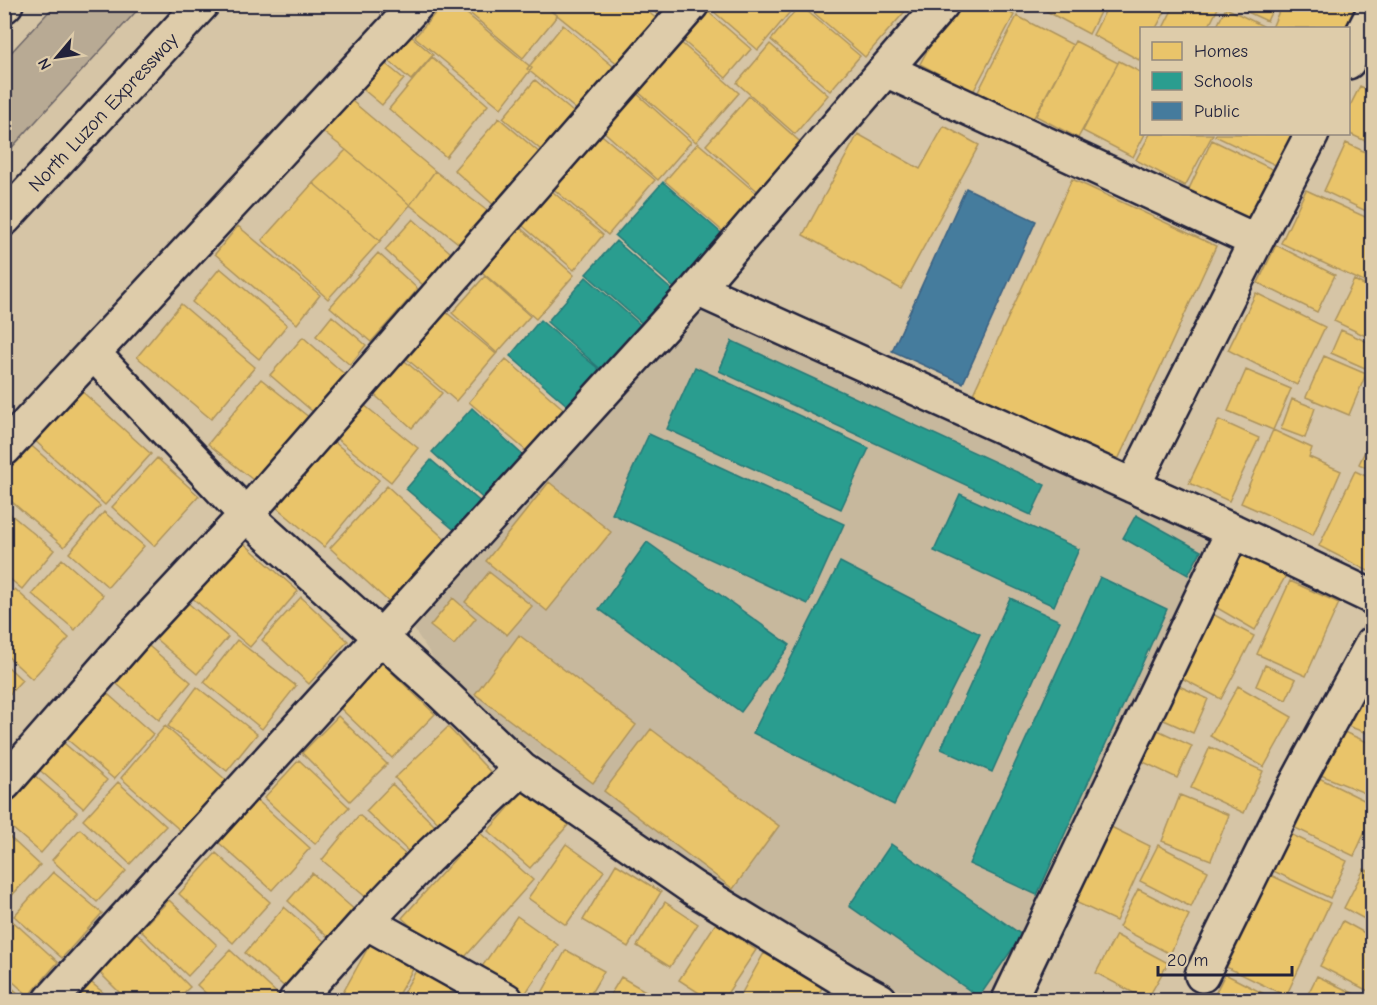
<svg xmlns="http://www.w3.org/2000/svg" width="1377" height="1005" font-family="'Comic Neue',sans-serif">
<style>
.built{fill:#c7b89d}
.green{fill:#b8aa94;stroke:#6d6668;stroke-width:1.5}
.homes{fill:#e9c46a;stroke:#ad935c;stroke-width:1.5}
.schools{fill:#2a9d8f;stroke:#287876;stroke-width:1.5}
.public{fill:#457b9d;stroke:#3a6080;stroke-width:1.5}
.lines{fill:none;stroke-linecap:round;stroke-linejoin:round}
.street-casing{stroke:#22223b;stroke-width:38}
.highway-casing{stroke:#22223b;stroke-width:38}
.street{stroke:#deccaa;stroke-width:33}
.highway{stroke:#deccaa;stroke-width:33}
.labels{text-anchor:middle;stroke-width:6;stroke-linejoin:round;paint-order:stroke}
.street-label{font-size:20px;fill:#22223b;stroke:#deccaa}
</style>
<rect width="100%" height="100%" fill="#d6c5a6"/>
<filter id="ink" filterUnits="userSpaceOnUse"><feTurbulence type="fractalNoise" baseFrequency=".0167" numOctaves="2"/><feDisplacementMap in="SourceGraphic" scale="12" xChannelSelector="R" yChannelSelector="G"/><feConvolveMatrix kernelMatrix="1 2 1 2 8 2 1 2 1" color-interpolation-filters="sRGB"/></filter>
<g filter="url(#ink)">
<path class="built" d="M679,286L1215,541L1001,1000H918L877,979L663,853L455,691L398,605Z"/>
<path class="green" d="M55,5H142L5,155V59Z"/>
<path class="homes" d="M443,4H455L532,68L501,108L415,37Z
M459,4H542L557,16L523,58Z
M555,4H639L666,27L629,73L551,10Z
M645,4H688L670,25Z
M705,4H794L795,6L758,50Z
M819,4H904L908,8L865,57L813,12Z
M952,4H994L1014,15L973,92L920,64Z
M1033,4H1104L1089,34Z
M1109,4H1169L1156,28H1142V55L1139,60L1093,35Z
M1175,4H1220L1208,28H1163Z
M1230,4H1275L1267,21Z
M1282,4H1356L1346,28H1272Z
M800,5L860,56L830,91L771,40Z
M1226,8L1263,26L1262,28H1216Z
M706,10L751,49L726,78L681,39Z
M1017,16L1073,45L1032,121L978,92Z
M563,25L625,76L589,120L527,69Z
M404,30L433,55L411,80L382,55Z
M679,41L739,93L696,142L636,90Z
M1075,41L1118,63L1078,138L1036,116Z
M770,44L828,95L795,134L737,83Z
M432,57L488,105L446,157L389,109Z
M381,60L404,79L382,105L359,86Z
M1119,61L1142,73V134H1145L1133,157L1083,131Z
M535,80L585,122L553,160L503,118Z
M1360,86L1372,92V144L1348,133V110Z
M634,91L691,142L658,180L601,129Z
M346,96L435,171L410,205L346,150L319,129Z
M749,96L807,148L764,197L706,145Z
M499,118L541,154L496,207L454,170Z
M944,126L979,145L901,289L803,235L858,134L920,169Z
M597,131L655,180L608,235L550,186Z
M1150,134H1213L1185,186L1136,160Z
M1216,134H1300L1284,169L1215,136Z
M1212,140L1276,171L1249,224L1187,193Z
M698,143L762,198L728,236L665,181Z
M1346,143L1372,155V203L1368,212L1324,191Z
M346,150L410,205L380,241L313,183Z
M435,171L490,213L462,246L410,205Z
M1072,179L1216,246L1117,462L973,394Z
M313,183L380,241L328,299L262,240Z
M546,186L603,235L574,270L517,221Z
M1306,190L1372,220V269L1366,283L1281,243Z
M413,219L451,253L423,285L385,250Z
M515,223L574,275L536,319L476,267Z
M238,226L320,295L297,324L215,254Z
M1276,245L1335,275L1317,312L1258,283Z
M378,253L418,289L371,342L330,307Z
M220,268L287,325L259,359L192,302Z
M485,276L530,316L497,353L452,313Z
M1354,280L1372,289V339L1334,321Z
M1256,293L1325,327L1297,385L1228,350Z
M181,304L255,367L211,419L137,357Z
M446,312L496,354L456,401L407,359Z
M332,316L366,345L350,365L316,336Z
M1341,330L1372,344V352L1365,368L1331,353Z
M303,337L351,380L319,417L270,375Z
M399,356L442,393L412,428L369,390Z
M1324,356L1366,374L1349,415L1306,397Z
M506,359L567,412L530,454L469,402Z
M1246,370L1291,389L1273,430L1228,411Z
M261,379L310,418L257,483L208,444Z
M76,386L151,454L105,505L31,437Z
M1292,399L1315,408L1305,438L1281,429Z
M359,401L418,448L391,482L332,435Z
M1219,420L1259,438L1229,501L1189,483Z
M1273,430L1312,448L1309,457L1341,471L1313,535L1241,503Z
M326,435L379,480L324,547L270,502Z
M1372,437V471L1359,464Z
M26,441L100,506L64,547L4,495V466Z
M157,458L199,496L154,546L112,507Z
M1355,471L1372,479V573L1319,546Z
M549,482L611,532L547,611L486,561Z
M387,486L449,543L392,605L330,548Z
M4,509L54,550L22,589L4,574Z
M104,512L144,546L108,587L69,553Z
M239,539L298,591L250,647L190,596Z
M1240,543L1289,570L1255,630L1207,602Z
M62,559L103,595L75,630L32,594Z
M489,572L532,606L507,635L465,602Z
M1290,581L1339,603L1306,676L1257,654Z
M15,589L69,638L32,679L4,653V601Z
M301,597L348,641L309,684L262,640Z
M182,598L228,637L197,674L151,635Z
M453,598L476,618L454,645L430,626Z
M1205,610L1254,636L1221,699L1172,673Z
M519,635L636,725L593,783L475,694Z
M237,640L296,686L262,729L204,682Z
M143,641L191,682L159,720L111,679Z
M381,662L435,714L392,758L338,706Z
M4,663L22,680L4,700Z
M1265,665L1296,679L1286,700L1256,686Z
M1170,682L1208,699L1193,733L1155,716Z
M1238,686L1292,717L1264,767L1210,736Z
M197,687L257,734L227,771L168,726Z
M101,688L153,734L114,779L62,735Z
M1357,690L1372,696V735L1345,725Z
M338,716L387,764L350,801L302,753Z
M165,726L227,781L182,832L121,778Z
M1149,726L1192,746L1177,778L1135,758Z
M1330,726L1372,744V748L1368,760L1372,762V796L1311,771Z
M448,727L497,779L444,829L395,778Z
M651,729L779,826L733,889L604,791Z
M58,738L107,780L83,808L35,766Z
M1210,747L1263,771L1244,813L1191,788Z
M299,760L349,807L315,844L264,798Z
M33,774L77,812L41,853L4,821V806Z
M1313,775L1372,804V816L1354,856L1289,825Z
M118,782L166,826L130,864L83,820Z
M392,784L435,826L410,853L366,811Z
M527,787L569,824L530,868L488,831Z
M1180,795L1229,815L1211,860L1162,841Z
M257,800L310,848L272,890L218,842Z
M359,815L405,854L368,899L322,860Z
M1105,824L1150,846L1116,921L1071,900Z
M80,829L126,871L97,902L52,860Z
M1284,831L1347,861L1330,898L1267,868Z
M4,832L40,865L4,904Z
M479,832L533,880L456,967L402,918Z
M566,844L604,871L566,925L528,898Z
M1158,845L1208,871L1191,907L1140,881Z
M216,853L270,902L233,943L179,894Z
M616,864L661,892L628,947L583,920Z
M1364,869L1372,873V923L1344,908Z
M53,872L102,913L62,958L14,916Z
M1264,872L1330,903L1286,996L1220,964Z
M312,873L356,911L331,940L288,901Z
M1138,889L1189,915L1170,954L1119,927Z
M169,900L217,945L188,976L140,930Z
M665,902L698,924L670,967L637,946Z
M284,907L325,942L286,988L245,953Z
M7,916L58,962L29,996L4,974V919Z
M517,916L558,945L523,997L481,968Z
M1343,921L1372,937V993L1320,966Z
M716,923L756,950L723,1000H710L679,980Z
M136,932L190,987L176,1000H127L98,971Z
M1116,935L1168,963L1147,1000L1096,973Z
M374,937L417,962L395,1000H345L340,998Z
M230,950L282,998L280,1000H213L197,985Z
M566,950L604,971L587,1000H538Z
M764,953L823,986L815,1000H738Z
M420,964L470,992L465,1000H399Z
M1225,974L1276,1000H1212Z
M1317,976L1367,1000H1305Z
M621,977L661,1000H607Z
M87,979L112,1000H68Z
M4,981L26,1000H4Z"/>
<path class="schools" d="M663,182L728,239L681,294L615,236Z
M616,241L674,292L645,326L586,274Z
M586,277L644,328L605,373L547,322Z
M540,320L607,376L576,413L510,356Z
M732,341L1045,485L1031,515L719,371Z
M695,367L869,448L841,509L667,429Z
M472,408L528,460L489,504L432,452Z
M649,434L844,524L808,604L612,514Z
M431,460L490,510L465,539L406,489Z
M960,494L1079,549L1054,606L934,551Z
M1136,515L1201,551L1188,575L1123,538Z
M647,542L790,645L741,712L599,609Z
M840,562L980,634L894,805L753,733Z
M1100,577L1167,609L1037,895L969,864Z
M1010,598L1060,621L992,772L941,749Z
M891,844L1022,935L979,997L849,906Z"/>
<path class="public" d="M966,188L1036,221L963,383L892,351Z"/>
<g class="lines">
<defs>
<path id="street" d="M1348,62L1372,15
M886,70L1256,241
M697,289L1233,531L1372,597
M93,353L246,515L437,688L521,769L693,888L854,986L880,1000
M4,449L417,4
M1133,486L1256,241L1312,134
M4,784L135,634L246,515L692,4
M366,922L506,1000
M1202,975L1295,786L1372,644
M51,1000L697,289L942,4
M296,1000L366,922L426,859L521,769
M1009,1000L1233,531"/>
<path id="highway" d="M4,6L6,4
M4,219L202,4"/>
</defs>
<use href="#street" class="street-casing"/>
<use href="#highway" class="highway-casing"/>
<use href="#street" class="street"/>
<use href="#highway" class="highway"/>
</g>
</g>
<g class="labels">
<g class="street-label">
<text transform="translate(103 112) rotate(-47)" y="7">North Luzon Expressway</text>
</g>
</g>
<rect width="1377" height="1005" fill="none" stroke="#deccaa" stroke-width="24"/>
<rect x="12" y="12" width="1353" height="981" fill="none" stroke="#22223b" stroke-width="2" filter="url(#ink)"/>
<rect x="1140" y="27" width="210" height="108" fill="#deccaa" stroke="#93887e" stroke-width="1.5"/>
<rect x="1152" y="42" width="30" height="18" fill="#e9c46a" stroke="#93887e" stroke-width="1.5"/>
<text x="1194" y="57" font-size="18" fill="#22223b">Homes</text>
<rect x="1152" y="72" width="30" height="18" fill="#2a9d8f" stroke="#93887e" stroke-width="1.5"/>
<text x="1194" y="87" font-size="18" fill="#22223b">Schools</text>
<rect x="1152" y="102" width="30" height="18" fill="#457b9d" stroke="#93887e" stroke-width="1.5"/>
<text x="1194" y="117" font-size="18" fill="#22223b">Public</text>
<g transform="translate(57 57) rotate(241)" stroke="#deccaa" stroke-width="4.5" paint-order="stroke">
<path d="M0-4.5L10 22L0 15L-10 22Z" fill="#22223b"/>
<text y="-9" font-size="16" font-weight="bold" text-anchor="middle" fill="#22223b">N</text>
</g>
<path d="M1158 966v9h134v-9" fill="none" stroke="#22223b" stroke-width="3"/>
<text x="1167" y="966" font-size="18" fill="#22223b" stroke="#deccaa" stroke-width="4.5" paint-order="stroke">20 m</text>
</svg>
